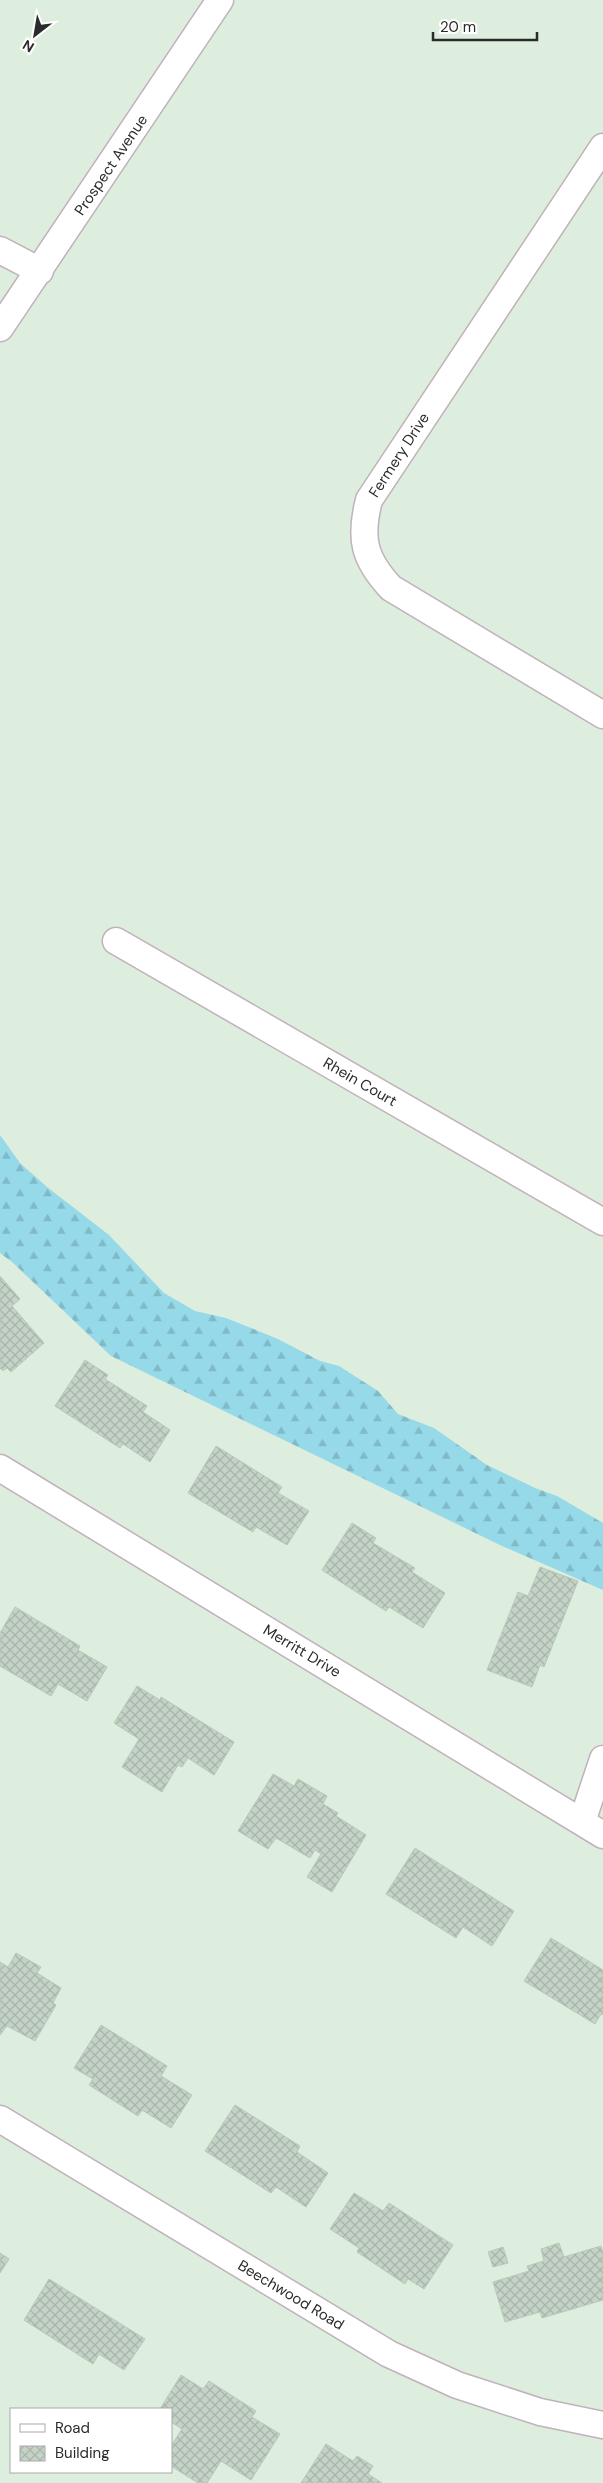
<svg xmlns="http://www.w3.org/2000/svg" width="603" height="2483" font-family="'DM Sans',sans-serif">
<style>
.forest{fill:url(#forest-firs)}
.building{fill:url(#building-cross-hatch);stroke:#b6cab9}
.lines{fill:none;stroke-linecap:round;stroke-linejoin:round}
.street-casing{stroke:#c0b1ba;stroke-width:29}
.street{stroke:#fff;stroke-width:26}
.labels{text-anchor:middle;stroke-width:4;stroke-linejoin:round;paint-order:stroke}
.street-label{font-size:15px;fill:#2b2b2b;stroke:#fff}
</style>
<defs>
<pattern id="forest-firs" width="22" height="20" patternUnits="userSpaceOnUse" patternTransform="scale(1.25)"><rect width="22" height="20" fill="#96d9e8"/><path d="M5 1l3.5 6h-7zM16 11l3.5 6h-7z" fill="#81bac7"/></pattern>
<pattern id="building-cross-hatch" width="8" height="8" patternUnits="userSpaceOnUse" patternTransform="scale(1.25)"><rect width="8" height="8" fill="#c5d3c7"/><path d="M0 0l8 8M0 8l8-8" fill="none" stroke="#a9b5ab"/></pattern>
</defs>
<rect width="100%" height="100%" fill="#ddeede"/>
<path class="forest" d="M0,1135L20,1163L47,1187L109,1235L164,1293L195,1311L226,1318L278,1339L320,1361L339,1366L378,1391L398,1414L434,1428L487,1465L535,1488L557,1496L603,1523V1590L502,1546L111,1356L12,1262L0,1253Z"/>
<path class="building" d="M0,1276L20,1299L12,1306L44,1343L11,1372L7,1368L3,1371L0,1368Z
M85,1360L108,1375L105,1379L147,1406L143,1412L170,1430L150,1462L123,1444L120,1448L55,1406Z
M216,1446L282,1487L278,1493L309,1511L287,1545L256,1527L253,1532L188,1493Z
M352,1523L376,1538L373,1543L415,1568L412,1572L445,1593L423,1628L389,1607L386,1611L322,1570Z
M540,1567L578,1581L544,1667L540,1665L532,1687L487,1670L518,1592L528,1596Z
M15,1607L80,1646L78,1650L107,1667L87,1701L58,1684L51,1696L0,1666V1633Z
M137,1686L160,1700L161,1697L234,1742L214,1775L188,1758L182,1767L178,1765L162,1792L122,1767L139,1739L114,1723Z
M273,1774L294,1786L298,1779L327,1796L323,1804L338,1813L336,1816L366,1835L332,1892L307,1877L321,1854L315,1850L310,1858L276,1838L268,1849L238,1831Z
M415,1848L514,1911L492,1946L463,1927L456,1938L386,1894Z
M551,1938L603,1970V2015L601,2014L595,2024L524,1981Z
M16,1953L41,1967L37,1973L61,1988L53,2003L56,2005L35,2041L7,2026L0,2035V1962L8,1967Z
M101,2025L167,2066L161,2076L192,2095L171,2128L142,2110L138,2116L89,2085L93,2079L74,2068Z
M235,2105L300,2146L297,2152L328,2173L306,2207L276,2187L271,2193L205,2151Z
M354,2193L383,2211L389,2203L453,2245L424,2289L408,2279L405,2284L357,2252L359,2248L330,2229Z
M559,2243L564,2257L601,2246L603,2253V2300L542,2318L540,2312L505,2322L493,2282L529,2271L527,2266L544,2261L541,2249Z
M503,2247L508,2263L493,2267L488,2252Z
M0,2253L9,2259L0,2273Z
M49,2279L145,2339L124,2370L99,2354L93,2364L24,2320Z
M181,2375L203,2389L209,2381L256,2411L252,2417L280,2434L251,2480L221,2461L207,2483H198L171,2466V2446L182,2429L171,2422V2409H160Z
M326,2444L353,2461L357,2456L373,2466L368,2474L382,2483H301Z"/>
<g class="lines">
<defs>
<path id="street" d="M603,147L369,500C359,539 364,559 391,588L603,715
M0,250L40,271
M0,328L220,0
M116,941L603,1222
M0,1468L603,1835
M582,1822L603,1759
M0,2119L389,2354L457,2385L540,2412L603,2425"/>
</defs>
<use href="#street" class="street-casing"/>
<use href="#street" class="street"/>
</g>
<g class="labels">
<g class="street-label">
<text transform="translate(111 165) rotate(-56)" y="5">Prospect Avenue</text>
<text transform="translate(399 455) rotate(-57)" y="5">Fermery Drive</text>
<text transform="translate(360 1082) rotate(30)" y="5">Rhein Court</text>
<text transform="translate(302 1651) rotate(31)" y="5">Merritt Drive</text>
<text transform="translate(291 2295) rotate(31)" y="5">Beechwood Road</text>
</g>
</g>
<rect x="10" y="2408" width="162" height="65" fill="#ffffff" stroke="#aaaaaa"/>
<rect x="20" y="2424" width="25" height="8" fill="#ffffff" stroke="#aaaaaa"/>
<text x="55" y="2433" font-size="15" fill="#2b2b2b">Road</text>
<rect x="20" y="2446" width="25" height="15" fill="url(#building-cross-hatch)" stroke="#aaaaaa"/>
<text x="55" y="2458" font-size="15" fill="#2b2b2b">Building</text>
<g transform="translate(35 35) rotate(211)" stroke="#ffffff" stroke-width="4" paint-order="stroke">
<path d="M0-4L9 19L0 12L-9 19Z" fill="#2b2b2b"/>
<text y="-8" font-size="14" font-weight="bold" text-anchor="middle" fill="#2b2b2b">N</text>
</g>
<path d="M433 32v8h104v-8" fill="none" stroke="#2b2b2b" stroke-width="2.5"/>
<text x="440" y="32" font-size="15" fill="#2b2b2b" stroke="#ffffff" stroke-width="4" paint-order="stroke">20 m</text>
</svg>
